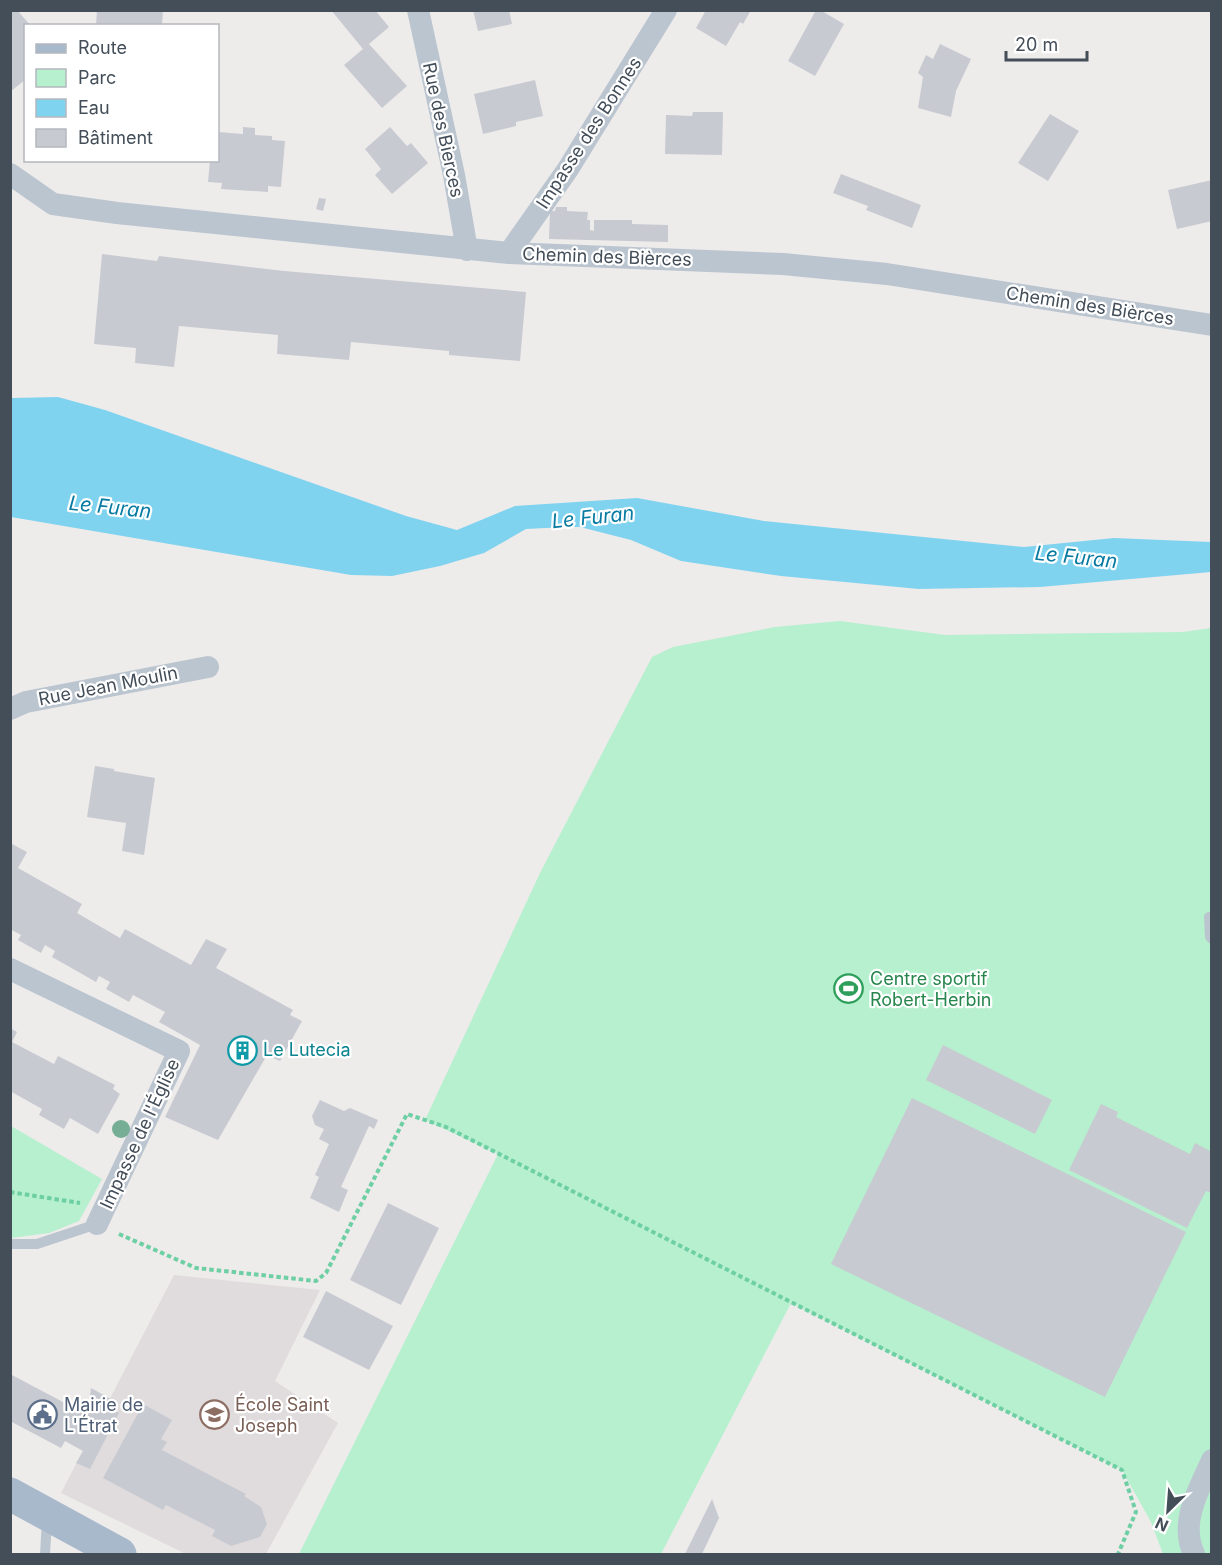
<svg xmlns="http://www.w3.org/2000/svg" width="1222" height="1565" font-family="Inter,sans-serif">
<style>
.education{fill:#e0dcdd}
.green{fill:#b6f0cf}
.water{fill:#80d3ef}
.building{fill:#c8cad1}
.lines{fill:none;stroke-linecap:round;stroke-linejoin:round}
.path{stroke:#6dcfa3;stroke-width:4;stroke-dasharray:4.5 3;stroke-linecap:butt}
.lane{stroke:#bbc5cf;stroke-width:10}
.street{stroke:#bbc5cf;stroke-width:22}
.primary{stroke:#a9b9cc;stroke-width:33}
.tree{fill:#75ae94}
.labels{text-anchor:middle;stroke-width:4.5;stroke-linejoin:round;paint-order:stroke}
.street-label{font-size:18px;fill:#434e59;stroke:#fff}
.leisure-label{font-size:18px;fill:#27864d;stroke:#fff;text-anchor:start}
.culture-label{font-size:18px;fill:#0d838f;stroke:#fff;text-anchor:start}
.service-label{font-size:18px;fill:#4e5e75;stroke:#fff;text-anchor:start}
.education-label{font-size:18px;fill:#785e54;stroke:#fff;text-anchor:start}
.water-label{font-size:20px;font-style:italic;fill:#077aa2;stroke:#fff}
</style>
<rect width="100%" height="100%" fill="#eeebeb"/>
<path class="education" d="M174,1275L320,1290L275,1381L338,1423L266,1554H186L61,1493Z"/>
<path class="green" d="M840,621L945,635L1183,632L1211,628V1554H1163L1151,1522L1122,1470L791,1303L661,1554H299L498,1154L425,1120L540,873L652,657L673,647L775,627Z
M11,1126L102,1179L79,1221L49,1233L11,1238Z"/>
<path class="water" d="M58,397L105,410L406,516L457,530L515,506L637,498L764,521L1024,547L1114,538L1211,542V572L1040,587L919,589L781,576L681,561L631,540L580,527H567L526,529L484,553L440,566L392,576L351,575L11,517V398Z"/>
<path class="building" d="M10,10H17L31,26H26V79L10,92Z
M97,10H163L162,26L96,25Z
M331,10H375L389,27L369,44L407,86L382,108L344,65L363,49Z
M473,10H509L512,24L478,31Z
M706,10H751L743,24L740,22L726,46L696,28Z
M816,10H820L844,24L815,76L788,61Z
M940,44L971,59L956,91L951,117L918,108L923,77L918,73L926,55L933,59Z
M535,80L543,116L516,122V126L483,134L474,94Z
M693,112H723L722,155L665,154L666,115L692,116Z
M1050,114L1079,131L1048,181L1018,163Z
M243,127L255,128V135L272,136V140L285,141L281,187L268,186V192L221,189L222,183L208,182L210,160H218V132L243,134Z
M390,127L407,146L411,143L428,163L392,194L375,175L381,169L365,149Z
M841,174L921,205L912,228L866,210L868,206L833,193Z
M1212,180V221L1177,229L1168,190Z
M319,198L326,199L323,211L316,209Z
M556,207H567V211L588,212L587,220H590V230L594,231V220H632V224L668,225V242L549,239L550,211H555Z
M102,254L157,261L159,256L284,271L526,292L520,361L449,355V351L351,342L349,360L277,354L278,335L179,326L174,367L135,363L136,348L94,344Z
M95,766L114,769V771L155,778L144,855L122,851L126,823L87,817Z
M10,843L27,852L18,868L82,904L77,913L120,938L125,929L191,965L206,939L227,949L216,968L293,1010L290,1015L302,1021L280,1061L267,1055L218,1140L165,1117L200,1045L159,1022L165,1012L133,995L129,1002L106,989L110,982L99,976L96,982L75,970L52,957L55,951L45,945L41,953L18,940L21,935L10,929Z
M10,1028L17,1032L12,1042L54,1064L58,1056L115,1085L113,1089L120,1094L98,1134L70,1118L64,1129L39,1115L42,1109L10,1091Z
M943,1045L1052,1100L1035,1134L926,1080Z
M912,1098L1186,1232L1105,1397L831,1264Z
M320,1100L344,1111L350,1108L378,1120L374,1129L369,1126L341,1187L348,1190L339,1212L310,1198L319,1177L315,1175L329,1144L319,1139L324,1129L315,1125L312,1116Z
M1101,1104L1118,1112L1116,1117L1190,1154L1195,1143L1212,1152V1193L1206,1191L1187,1228L1069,1170Z
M388,1203L439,1228L401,1305L350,1280Z
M326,1291L393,1326L369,1370L303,1337Z
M10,1374L80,1411L81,1402L89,1405L91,1388L111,1399L106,1407L119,1413L90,1469L76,1463L83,1451L65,1441L61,1448L10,1421Z
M143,1404L172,1420L161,1439L167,1442L162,1450L246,1494L244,1496L261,1507L267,1524L260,1537L231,1546L212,1536L215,1530L166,1505L163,1510L103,1478Z
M712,1499L719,1518L702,1554H685Z"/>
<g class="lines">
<path class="path" d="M10,1192L80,1203
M119,1234L196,1268L316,1281L326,1273L407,1114L446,1127L1122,1470L1136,1512L1118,1554"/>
<path class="lane" d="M1209,917L1210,937L1212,939
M10,1244H37L97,1224
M45,1554L47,1520"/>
<path class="street" d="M418,10L454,175L467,250
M10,174L53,204L117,213L509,253L783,264L887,274L1212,325
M509,253L568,169L666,10
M10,709L26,702L208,667
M10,969L179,1051L97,1224
M1194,1554C1179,1522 1199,1490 1212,1460"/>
<path class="primary" d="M10,1494L120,1554"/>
</g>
<circle class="tree" cx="121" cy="1129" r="9"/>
<defs>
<symbol id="stadium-ring" viewBox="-11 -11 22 22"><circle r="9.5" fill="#fff" stroke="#2e9e5b" stroke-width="1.5"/><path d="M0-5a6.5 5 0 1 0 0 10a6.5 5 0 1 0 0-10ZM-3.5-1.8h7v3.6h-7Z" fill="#2e9e5b"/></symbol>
<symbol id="building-ring" viewBox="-11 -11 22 22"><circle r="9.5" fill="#fff" stroke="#0f9aa8" stroke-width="1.5"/><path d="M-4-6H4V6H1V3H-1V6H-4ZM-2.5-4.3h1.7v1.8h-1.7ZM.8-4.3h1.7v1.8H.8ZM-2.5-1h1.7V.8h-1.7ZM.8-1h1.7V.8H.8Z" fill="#0f9aa8"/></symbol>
<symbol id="civic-ring" viewBox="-11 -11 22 22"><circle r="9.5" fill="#fff" stroke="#5c6f8a" stroke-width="1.5"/><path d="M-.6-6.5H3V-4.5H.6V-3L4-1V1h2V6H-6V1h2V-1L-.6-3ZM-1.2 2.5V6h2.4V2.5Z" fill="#5c6f8a"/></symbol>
<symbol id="school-ring" viewBox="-11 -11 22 22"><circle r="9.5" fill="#fff" stroke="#8d6e63" stroke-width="1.5"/><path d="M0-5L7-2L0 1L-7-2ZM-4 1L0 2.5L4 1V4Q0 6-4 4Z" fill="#8d6e63"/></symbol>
</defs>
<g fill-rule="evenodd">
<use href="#stadium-ring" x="832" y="972" width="33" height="33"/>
<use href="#building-ring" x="226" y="1034" width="33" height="33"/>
<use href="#civic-ring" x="26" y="1398" width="33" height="33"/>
<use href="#school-ring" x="198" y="1398" width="33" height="33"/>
</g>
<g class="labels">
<g class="street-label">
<text transform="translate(443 130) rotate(78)" y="6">Rue des Bierces</text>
<text transform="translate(589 133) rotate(-57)" y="6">Impasse des Bonnes</text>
<text transform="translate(607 257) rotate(2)" y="6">Chemin des Bièrces</text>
<text transform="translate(1090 306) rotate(9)" y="6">Chemin des Bièrces</text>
<text transform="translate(108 686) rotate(-11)" y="6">Rue Jean Moulin</text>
<text transform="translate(140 1134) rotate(-65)" y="6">Impasse de l'Église</text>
</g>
<g class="leisure-label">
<text x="870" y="985">Centre sportif<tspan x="870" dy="21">Robert-Herbin</tspan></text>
</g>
<g class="culture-label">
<text x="263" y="1056">Le Lutecia</text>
</g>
<g class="service-label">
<text x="64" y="1411">Mairie de<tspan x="64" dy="21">L'Étrat</tspan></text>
</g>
<g class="education-label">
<text x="235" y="1411">École Saint<tspan x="235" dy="21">Joseph</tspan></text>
</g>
<g class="water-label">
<text transform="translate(110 507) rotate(6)" y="7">Le Furan</text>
<text transform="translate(593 517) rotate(-6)" y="7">Le Furan</text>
<text transform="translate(1076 557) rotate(6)" y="7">Le Furan</text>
</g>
</g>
<rect width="1222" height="1565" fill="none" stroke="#434e59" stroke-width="24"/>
<rect x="24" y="24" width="195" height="138" fill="#ffffff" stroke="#b4b8bd" stroke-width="1.5"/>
<rect x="36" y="44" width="30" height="9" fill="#a9b9cc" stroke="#b4b8bd" stroke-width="1.5"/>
<text x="78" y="54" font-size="18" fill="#434e59">Route</text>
<rect x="36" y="69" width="30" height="18" fill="#b6f0cf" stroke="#b4b8bd" stroke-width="1.5"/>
<text x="78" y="84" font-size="18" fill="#434e59">Parc</text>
<rect x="36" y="99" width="30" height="18" fill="#80d3ef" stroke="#b4b8bd" stroke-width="1.5"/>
<text x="78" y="114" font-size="18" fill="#434e59">Eau</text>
<rect x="36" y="129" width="30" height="18" fill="#c8cad1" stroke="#b4b8bd" stroke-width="1.5"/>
<text x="78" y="144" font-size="18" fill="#434e59">Bâtiment</text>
<g transform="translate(1168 1511) rotate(205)" stroke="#ffffff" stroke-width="4.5" paint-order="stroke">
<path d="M0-4.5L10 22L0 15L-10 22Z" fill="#434e59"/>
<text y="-9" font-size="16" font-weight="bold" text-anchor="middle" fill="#434e59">N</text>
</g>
<path d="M1006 51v9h81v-9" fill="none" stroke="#434e59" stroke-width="3"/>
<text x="1015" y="51" font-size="18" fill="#434e59" stroke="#ffffff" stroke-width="4.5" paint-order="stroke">20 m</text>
</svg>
